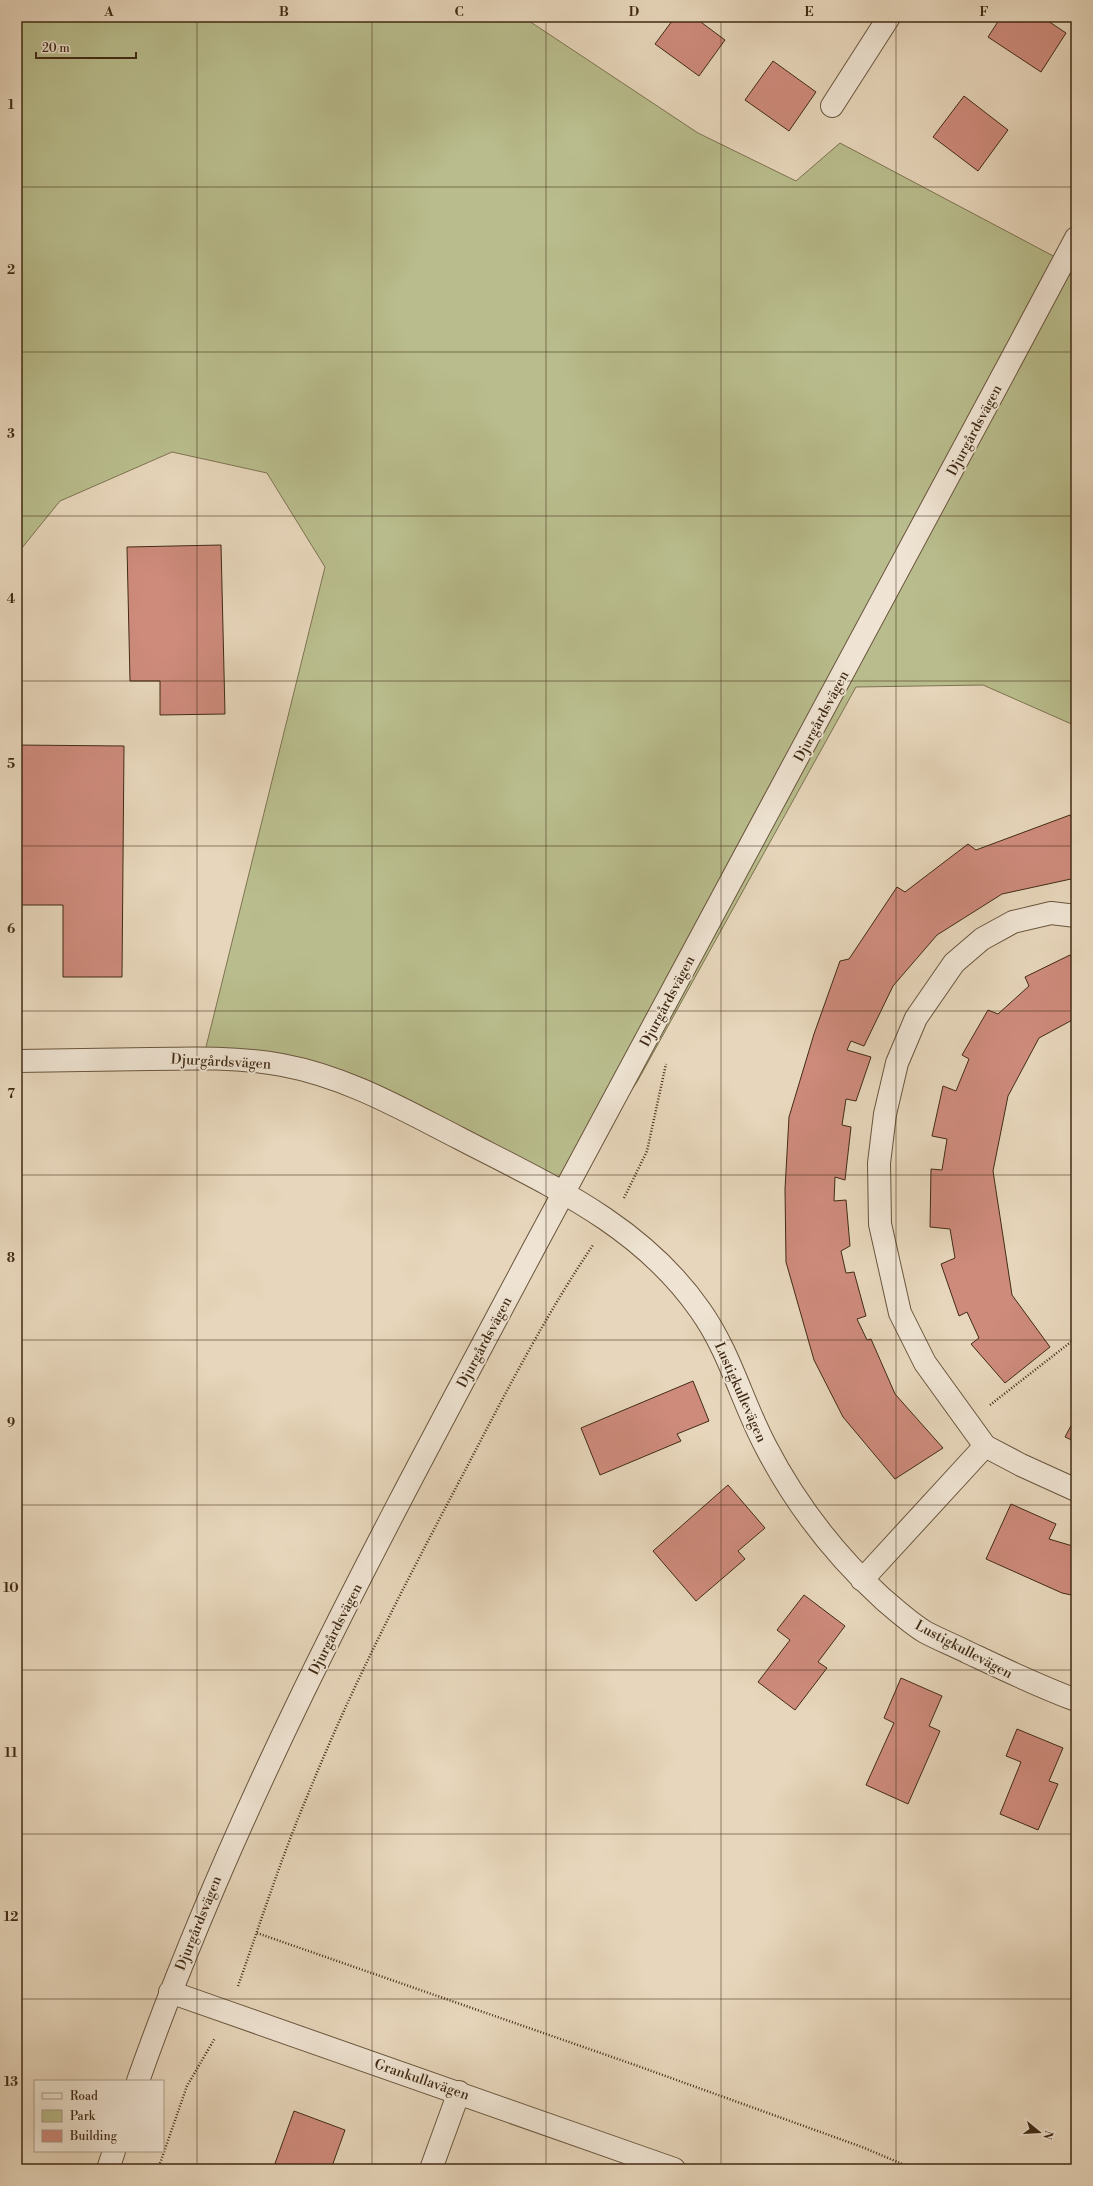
<svg xmlns="http://www.w3.org/2000/svg" width="1093" height="2186" font-family="'Libre Bodoni',serif">
<style>
.green{fill:#b9bd8d;stroke:#7d7451}
.building{fill:#ce8b7c;stroke:#412b15}
.lines{fill:none;stroke-linecap:round;stroke-linejoin:round}
.minor-casing{stroke:#6a563e;stroke-width:24}
.path{stroke:#412b15;stroke-width:2.5;stroke-dasharray:1 2;stroke-linecap:butt}
.minor{stroke:#efe4d3;stroke-width:22}
.grid{fill:none;stroke:#412b15;stroke-width:1;stroke-opacity:0.55}
.labels{text-anchor:middle;stroke-width:4;stroke-linejoin:round;paint-order:stroke}
.street-label{font-size:14px;fill:#412b15;stroke:#efe4d3}
.neatline{fill:none;stroke:#412b15;stroke-width:1.5}
.grid-label{font-size:13px;text-anchor:middle;font-weight:bold;fill:#412b15}
</style>
<rect width="100%" height="100%" fill="#e7d6bb"/>
<filter id="stains"><feTurbulence type="fractalNoise" baseFrequency=".005" numOctaves="4"/><feColorMatrix values="0 0 0 0 .2 0 0 0 0 .09 0 0 0 0 .02 0 0 0 .5 -.17"/></filter>
<radialGradient id="worn" r=".72"><stop offset=".6" stop-color="#630" stop-opacity="0"/><stop offset="1" stop-color="#630" stop-opacity=".3"/></radialGradient>
<path class="green" d="M17,17H523L698,133L796,181L840,143L1076,268V726L983,685L856,687L637,1082L561,1192L410,1117L269,1063L203,1059L325,567L267,473L172,452L60,501L17,554Z"/>
<path class="building" d="M675,17H694L725,40L699,76L655,44Z
M1001,17H1042L1066,33L1041,72L988,37Z
M773,61L816,92L789,131L745,100Z
M964,96L1008,130L978,171L933,137Z
M221,545L225,714L160,715V681H130L127,547Z
M17,745L124,746L122,977H63V905H17Z
M1070,815L1076,825V880L1071,879L1002,894L937,935L893,986L864,1046L851,1041L847,1050L871,1057L856,1101L846,1099L842,1125L851,1127L845,1180L835,1177L834,1201L846,1200L850,1246L841,1251L846,1273L854,1272L866,1316L857,1319L867,1340L871,1339L895,1394L943,1448L895,1479L843,1417L814,1360L786,1262L785,1189L789,1117L814,1034L840,961L849,959L897,887L905,892L968,844L976,850Z
M1070,955L1076,963V1018L1039,1038L1008,1096L993,1171L1012,1295L1050,1347L1005,1383L971,1344L979,1338L967,1312L959,1316L941,1264L955,1258L950,1229L930,1227L931,1169L942,1170L947,1139L932,1136L943,1086L956,1091L969,1059L962,1055L988,1010L998,1014L1029,986L1025,977Z
M693,1381L709,1421L677,1434L681,1441L600,1475L581,1428Z
M1076,1416V1442L1065,1437Z
M728,1485L765,1528L738,1551L745,1559L696,1601L653,1551Z
M1011,1504L1056,1524L1049,1539L1076,1547V1596L1062,1593L986,1559Z
M804,1595L845,1626L818,1662L827,1668L795,1710L758,1682L790,1640L777,1630Z
M901,1678L942,1696L929,1726L940,1731L908,1804L866,1785L894,1723L884,1718Z
M1017,1729L1063,1748L1049,1781L1058,1784L1038,1830L1000,1814L1021,1762L1006,1756Z
M294,2111L345,2130L331,2169H273Z"/>
<g class="lines">
<defs>
<path id="minor" d="M832,106L889,17
M1076,916L1051,913L1013,922L982,939L954,963L916,1018L897,1063L885,1114L879,1163L880,1224L900,1313L925,1363L985,1446L1021,1465L1076,1490
M17,1061C61,1060 106,1060 150,1059C194,1058 239,1057 282,1065C347,1077 402,1109 459,1138C549,1185 640,1224 700,1310C730,1352 742,1402 766,1447C796,1505 835,1555 883,1599C896,1610 910,1623 925,1632C938,1639 953,1645 967,1652C1003,1669 1038,1686 1076,1700
M862,1580L985,1446
M170,1992L674,2169
M138,2081C241,1789 390,1519 535,1246C714,910 897,575 1076,238
M108,2169L114,2151
M431,2169L459,2092"/>
</defs>
<use href="#minor" class="minor-casing"/>
<path class="path" d="M624,1198L647,1151L666,1064
M990,1405L1076,1338
M257,1933L635,2065L862,2147L914,2169
M238,1986C261,1921 282,1855 309,1792C355,1678 413,1569 470,1461C508,1388 547,1313 593,1245
M158,2169L187,2086L215,2038"/>
<use href="#minor" class="minor"/>
</g>
<path class="grid" d="M197,17V2169M372,17V2169M546,17V2169M721,17V2169M896,17V2169M17,187H1076M17,352H1076M17,516H1076M17,681H1076M17,846H1076M17,1011H1076M17,1175H1076M17,1340H1076M17,1505H1076M17,1670H1076M17,1834H1076M17,1999H1076"/>
<g class="labels">
<g class="street-label">
<text transform="translate(974 430) rotate(-62)" y="5">Djurgårdsvägen</text>
<text transform="translate(821 716) rotate(-62)" y="5">Djurgårdsvägen</text>
<text transform="translate(667 1001) rotate(-62)" y="5">Djurgårdsvägen</text>
<text transform="translate(221 1061) rotate(3)" y="5">Djurgårdsvägen</text>
<text transform="translate(484 1342) rotate(-62)" y="5">Djurgårdsvägen</text>
<text transform="translate(741 1392) rotate(66)" y="5">Lustigkullevägen</text>
<text transform="translate(335 1629) rotate(-63)" y="5">Djurgårdsvägen</text>
<text transform="translate(964 1649) rotate(28)" y="5">Lustigkullevägen</text>
<text transform="translate(198 1923) rotate(-68)" y="5">Djurgårdsvägen</text>
<text transform="translate(422 2079) rotate(19)" y="5">Grankullavägen</text>
</g>
</g>
<rect width="1093" height="2186" fill="none" stroke="#e7d6bb" stroke-width="44"/>
<rect x="34" y="2080" width="130" height="72" fill="#efe4d3" stroke="#a99a87"/>
<rect x="42" y="2093" width="20" height="6" fill="#efe4d3" stroke="#a99a87"/>
<text x="70" y="2100" font-size="12" fill="#412b15">Road</text>
<rect x="42" y="2110" width="20" height="12" fill="#b9bd8d" stroke="#a99a87"/>
<text x="70" y="2120" font-size="12" fill="#412b15">Park</text>
<rect x="42" y="2130" width="20" height="12" fill="#ce8b7c" stroke="#a99a87"/>
<text x="70" y="2140" font-size="12" fill="#412b15">Building</text>
<g transform="translate(1039 2132) rotate(108)" stroke="#efe4d3" stroke-width="3" paint-order="stroke">
<path d="M0-3L7 15L0 10L-7 15Z" fill="#412b15"/>
<text y="-6" font-size="11" font-weight="bold" text-anchor="middle" fill="#412b15">N</text>
</g>
<path d="M36 52v6h100v-6" fill="none" stroke="#412b15" stroke-width="2"/>
<text x="42" y="52" font-size="12" fill="#412b15" stroke="#efe4d3" stroke-width="3" paint-order="stroke">20 m</text>
<rect x="22" y="22" width="1049" height="2142" class="neatline"/>
<g class="grid-label">
<text x="109" y="16">A</text>
<text x="284" y="16">B</text>
<text x="459" y="16">C</text>
<text x="634" y="16">D</text>
<text x="809" y="16">E</text>
<text x="984" y="16">F</text>
<text x="11" y="109">1</text>
<text x="11" y="274">2</text>
<text x="11" y="438">3</text>
<text x="11" y="603">4</text>
<text x="11" y="768">5</text>
<text x="11" y="933">6</text>
<text x="11" y="1098">7</text>
<text x="11" y="1262">8</text>
<text x="11" y="1427">9</text>
<text x="11" y="1592">10</text>
<text x="11" y="1757">11</text>
<text x="11" y="1921">12</text>
<text x="11" y="2086">13</text>
</g>
<rect width="100%" height="100%" filter="url(#stains)"/>
<rect width="100%" height="100%" fill="url(#worn)"/>
</svg>
